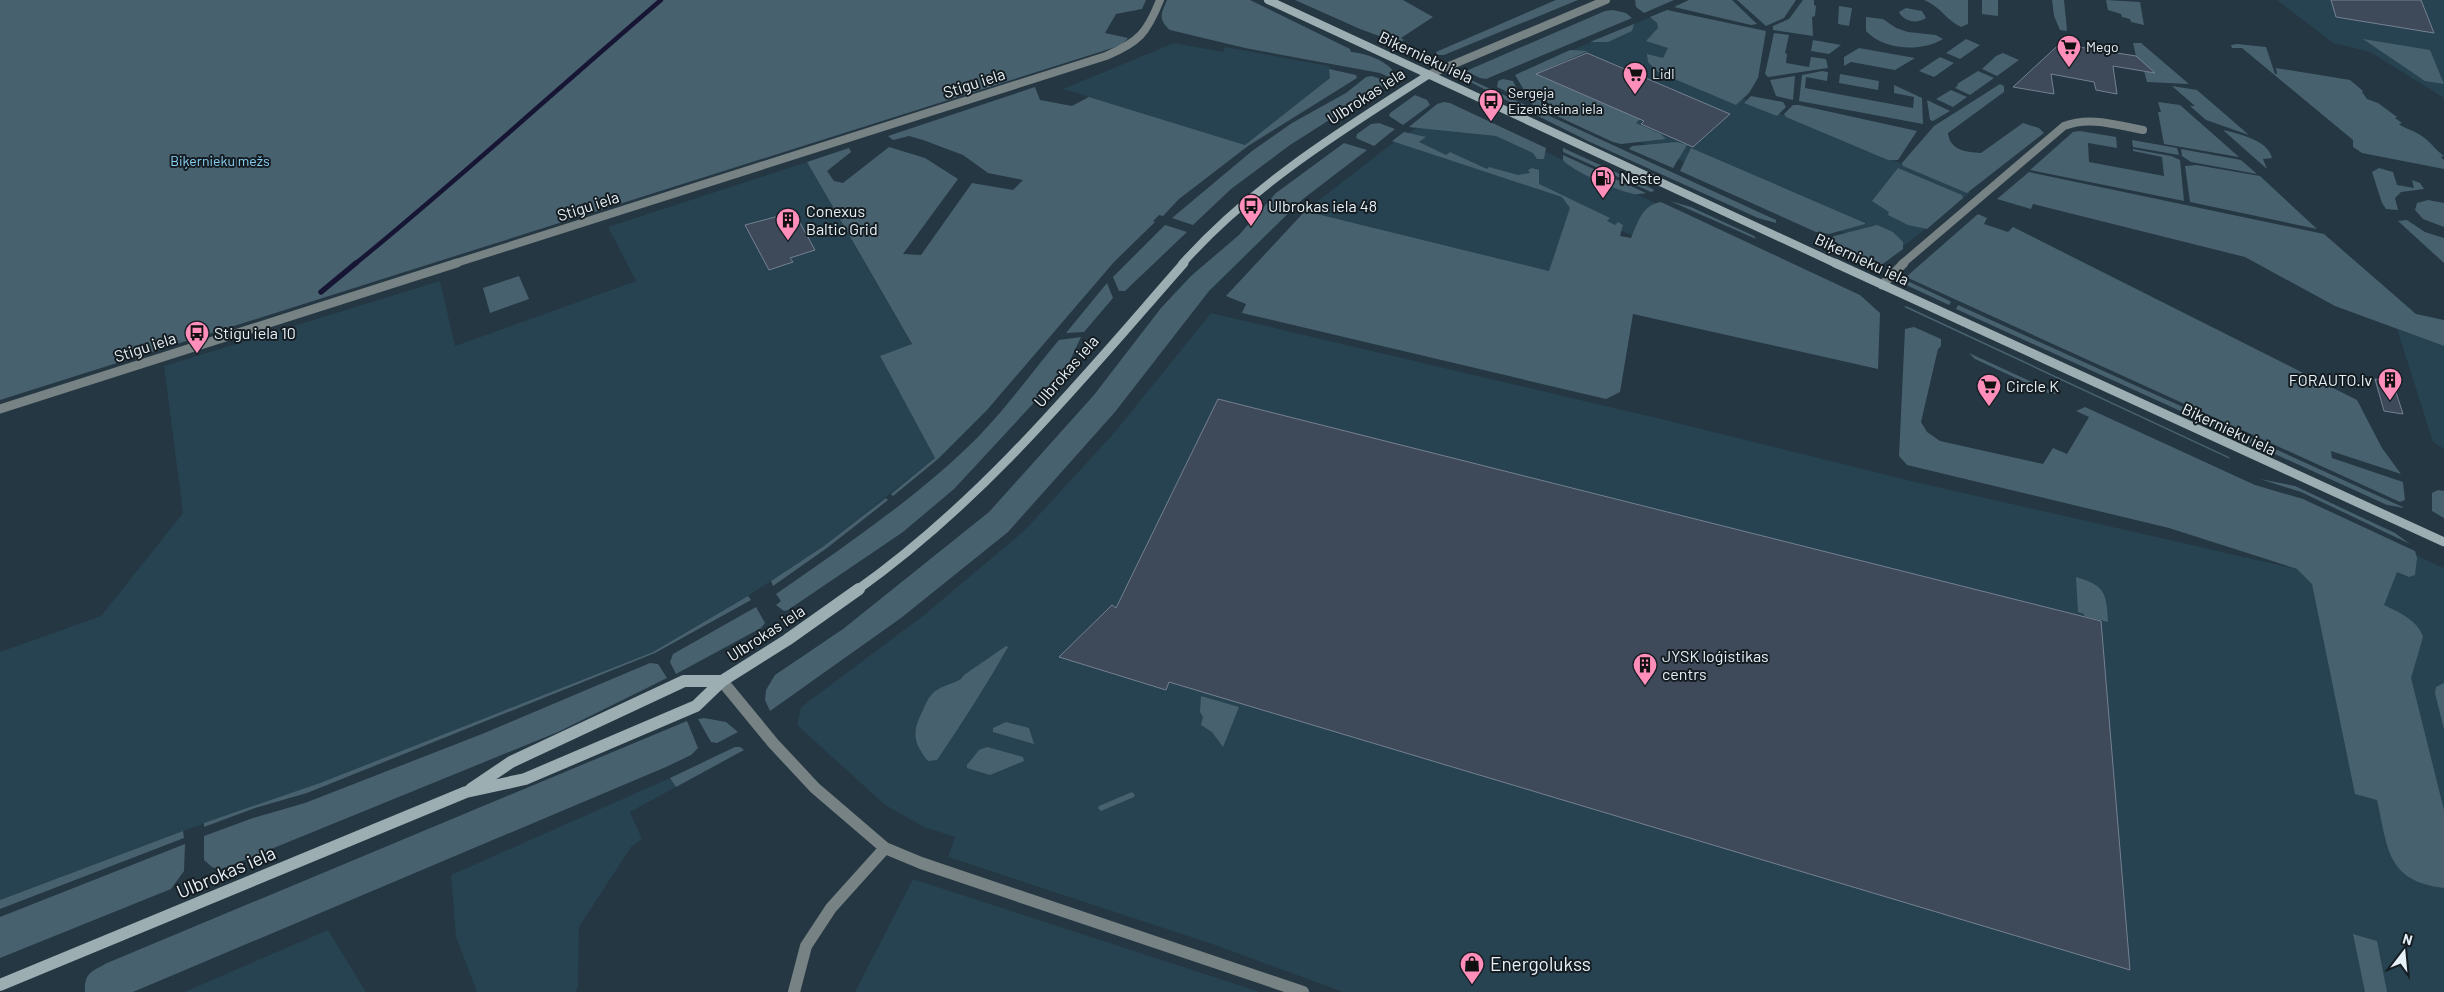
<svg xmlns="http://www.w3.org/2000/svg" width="2444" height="992" font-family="Barlow,sans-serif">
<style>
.built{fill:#274250}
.green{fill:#48616f}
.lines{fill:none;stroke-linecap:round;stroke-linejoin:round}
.stream-far1{stroke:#161534;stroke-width:4.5}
.stream{stroke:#161534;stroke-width:5.5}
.building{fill:#3e4a5a;stroke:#748192}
.minor-far2{stroke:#778284;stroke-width:8}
.minor-far1{stroke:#778284;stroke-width:9}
.minor{stroke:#778284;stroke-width:12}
.tertiary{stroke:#778284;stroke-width:8}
.secondary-far2{stroke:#9caeb1;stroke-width:8}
.secondary-far1{stroke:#9caeb1;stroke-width:9}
.secondary{stroke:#9caeb1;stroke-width:12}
.labels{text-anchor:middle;stroke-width:4;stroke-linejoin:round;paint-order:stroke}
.far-poi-label{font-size:14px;fill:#e5f1f7;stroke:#151d22;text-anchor:start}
.far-park-label{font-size:14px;fill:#8ad1f6;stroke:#151d22}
.street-label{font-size:16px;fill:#e5f1f7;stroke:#151d22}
.poi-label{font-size:16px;fill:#e5f1f7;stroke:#151d22;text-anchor:start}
.near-street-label{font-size:19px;fill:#e5f1f7;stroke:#151d22}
.near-poi-label{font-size:19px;fill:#e5f1f7;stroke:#151d22;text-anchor:start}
</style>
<rect width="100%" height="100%" fill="#243742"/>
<path class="built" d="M2277,0H2444V98L2370,52L2333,43Z
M1667,10L1686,17L1667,67L1971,192L1893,255L1524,90L1516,77L1518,73Z
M1174,43L1223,52L1225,47L1329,66L1331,78L1245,145L1063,89Z
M1418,127L1497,129L1664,207L1644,241L1571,208L1549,271L1305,211L1394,142Z
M807,162L912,345L880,356L935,458L824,546L748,596L653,652L320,783L183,831L0,900V652L101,616L183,513L164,366L440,281L455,346L636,281L608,227Z
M1211,313L1657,418L1911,481L2297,569L2347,524L2444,568V992H1343L1215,945L948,857L955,837L924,827L885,805L797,725L801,707L924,615L1025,530L1114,433Z
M2397,329L2444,346V449L2433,442Z
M670,778L676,787L630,812L642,839L631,847L579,927L578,987L575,992H477L456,937L451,875Z
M913,879L1260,992H855Z
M328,930L366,992H184Z"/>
<path class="green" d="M0,0H1146L1142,9L1116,14L1105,33L1128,38L1122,45L0,400Z
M1167,0H1250L1350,49L1351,52C1365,53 1387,61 1394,72L1393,79L1380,73L1245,48L1170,30C1158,19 1161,14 1167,0Z
M1295,0H1403L1433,17L1401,38L1404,40L1398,43L1360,29Z
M1556,0H1578L1444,55H1437L1436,52Z
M1635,0H1674L1644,13L1636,7Z
M1689,0H1732L1757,24L1751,25L1674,7Z
M1737,0H1796L1784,18L1766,26Z
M1803,0H1814V5L1816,6L1815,16L1812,17L1813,36L1773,30V26L1789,19Z
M1924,0H1968V24L1961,27C1947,21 1940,6 1924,0Z
M1982,0H1998V16L1982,14Z
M2052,0H2064L2067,31L2060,30L2054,16Z
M2106,0L2140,2L2144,25L2131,22L2130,19L2122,17L2121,14L2108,10Z
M1839,6L1852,8L1849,26L1838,24Z
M1906,8L1922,11L1926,18C1917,24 1904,22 1899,12Z
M1613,10L1626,13L1632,18L1486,79L1480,78L1466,71L1605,11Z
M1667,10L1766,31L1758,78L1749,93L1736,105L1658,72L1648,62L1647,54L1663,58L1668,48L1646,41L1658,28L1657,23L1650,17Z
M1866,17L1883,19L1896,28L1908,32L1936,35L1943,39C1921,52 1885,51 1866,31Z
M1634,24L1632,31L1608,42H1590Z
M1774,33L1789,35L1785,53L1787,54L1786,63L1809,67L1811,57L1826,59L1828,68L1768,77L1765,74Z
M1966,39L1980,45L1960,59L1946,53Z
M2363,39L2430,50L2444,84L2425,81Z
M1813,40L1841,45L1829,54L1811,51Z
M2133,43H2141L2189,84L2147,82L2144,71H2146L2136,56Z
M2237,44L2266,47L2275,74H2277L2276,68L2350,80L2363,91L2362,92L2367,99L2378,103L2397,117L2395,118L2402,123L2399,124C2404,128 2412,130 2417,133C2430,140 2434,149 2444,156L2441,157L2444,160V169L2362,153L2353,147V140L2242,48H2232L2231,45Z
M1859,48L1915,58L1895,70L1851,62L1844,66V57Z
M1570,50L1588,51L1540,72L1640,119L1636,123L1661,134L1666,139L1621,144L1613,142L1533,105L1515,75Z
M2003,53L2019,60L1997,76L1982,69L1996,56Z
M1940,57L1954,63L1934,77L1919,71Z
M1329,69L1356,75L1357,78L1248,146L1179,199L1163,216L1159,215L1153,221L1155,222L1114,262L987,410L938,459L893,496L891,494L935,458L880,356L912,344L807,162L849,148L851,152L827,171L834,181L843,183L889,147L925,158L958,179L903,254L921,255L972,183L1013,190L1023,180L988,173L963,155L923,140L909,136L893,140L888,136L1035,87L1040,100L1072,106L1089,97L1245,145L1330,78Z
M1822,71L1828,72L1827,81L1806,77L1805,88L1913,108L1914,97L1894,93V85L1922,98L1923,124L1799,101L1802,75Z
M1978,71L1994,78L1970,95L1955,88L1958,85L1957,84Z
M1840,74L1879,81L1878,90L1839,83Z
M1372,76L1389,82L1290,145L1231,189L1193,225L1172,218L1252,151L1292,123L1346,93L1366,77Z
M1795,76L1793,100L1776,96L1770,80Z
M1503,79L1513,81L1522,99L1497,87L1498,81Z
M1471,80L1776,220V223L1758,218L1590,142L1468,81Z
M2000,84L2004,86V92L1948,133C1950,151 1967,152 1981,153L2023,123L2039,128L2044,133L1967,193L1903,166L1902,163L1934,126Z
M2172,86L2197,90L2249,135L2206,120L2190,106H2195Z
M1951,90L1967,97L1953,107L1936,99Z
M1415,95L1427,100L1430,105L1403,125L1389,116L1390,113Z
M1751,96L1783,102L1786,107L1777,116L1744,103Z
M1927,100L1950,111L1933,121L1930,120Z
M1444,102L1450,103L1546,148L1544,159H1537L1533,153L1496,136L1409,127L1437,104Z
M2158,102L2180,105L2239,157L2164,144L2158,112H2161Z
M1793,105H1799L1917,131L1898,160H1888L1786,117L1784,114Z
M1379,123L1395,129L1374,146L1356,138L1357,134L1371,124Z
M2223,130C2239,134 2268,140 2272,158L2263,159L2267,169Z
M2080,131L2116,137L2117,148L2088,143L2089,162L2164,176L2162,157L2133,151V149L2171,156L2180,160L2184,201L2030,170L2073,132Z
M1404,132L1426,137L1419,142L1446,155L1450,152L1487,169L1489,167L1518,175L1530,173L1528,170L1532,168L1539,170V184L1610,218L1607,221L1615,225L1618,222L1623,225L1620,236L1631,238C1638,222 1642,205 1661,202L1860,295L1880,313L1878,369L1633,314L1620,392L1606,399L1242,313L1246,304L1226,296L1305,211L1549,271L1570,208L1562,197L1392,141Z
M2132,140L2177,148L2179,155L2133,147Z
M1677,142L1687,145L1673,168L1629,149L1632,146Z
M1344,143L1367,150L1303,199L1209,291L1115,412L1008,532L901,618L770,711L765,700L766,690L775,675L843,629L989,512L1094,395L1161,308L1191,276L1239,235L1276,193Z
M1563,148L1653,189L1654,191L1651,192L1563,152Z
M1691,148L1865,223V224L1829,234L1816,232L1680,171Z
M2181,149L2241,160L2257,174L2191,162L2182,156Z
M1563,155L1646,193C1640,194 1635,195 1630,193C1616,190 1572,171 1563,160Z
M2196,165L2260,176L2317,229L2190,202L2185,166Z
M1898,168L1962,195L1963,198L1927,229L1908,225L1888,215L1889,212L1872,201Z
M2379,168L2393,172L2397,185L2414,188L2412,180L2420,183L2424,189L2401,192L2395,198L2398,210L2386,209L2382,203L2372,172Z
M2029,172L2324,234L2416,314L2444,320V346L2335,306L2245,257L2033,204L2031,209L1997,199Z
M2428,200L2444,203V227L2423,219L2415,210L2417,203Z
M1670,201L1691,207L1754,236L1756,239Z
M1978,214L1987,218L1984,224L2008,232L2013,227L2357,400L2382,448L2401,474L2331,451L2332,458L2403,482L2405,500L2400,502L1906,277Z
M2407,220L2425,232L2444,238V263L2398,221Z
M1165,225L1187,232L1125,291H1119L1113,277Z
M1877,225L1893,232L1903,242V249L1880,266L1865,262L1831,239L1834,236Z
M519,276L529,299L490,313L483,288Z
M1901,278L1948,300L1951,302L1949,305L1904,284Z
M1107,283L1113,298L1084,332L1066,333Z
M1958,305L2405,508L2387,505L1956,309Z
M1906,306L2229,457L2230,459L1904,307Z
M1914,327L1941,339V346L1938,349L1921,422L1927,432L1940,441L2043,464L2053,448L2067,454L2089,417L2076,411L2085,407L2255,485L2303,499L2415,551L2417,558L2415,575L2409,577L2397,572L2384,605C2398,612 2418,620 2423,637L2411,678L2444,810V888C2386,881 2388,848 2377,800L2355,794L2312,584L2297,569L2169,528L1907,465L1899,456L1905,329Z
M1081,337L1067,367L954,489L903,532L788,610L784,611L776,605L781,601L776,594C846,545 918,497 978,437C1007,407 1032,372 1059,340Z
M1969,353L2058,394L2048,393L1975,359Z
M2260,479L2295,486L2395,533L2410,544L2301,492Z
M2438,490L2444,491V518L2432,511V493Z
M886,498L888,500L827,548L773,586L771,581L824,546Z
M2076,577C2106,586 2106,593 2108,622L2084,616V614L2078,612Z
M748,596L751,600L655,653L307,793L255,808L204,827V823L320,783L653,652Z
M756,607L765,623L761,628L676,674L670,662L673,654Z
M1006,646L1008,647C986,686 962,723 937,760L928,761C913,742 912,733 922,712C926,704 927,699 934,692C943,685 953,684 961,679L964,675Z
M650,663L658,664L667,678L558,732L220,870L212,867L204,860V836L253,818L305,803L482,734Z
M2444,683V729L2435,693L2436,687Z
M1201,696L1239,707L1223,747L1212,732L1201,725L1203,717L1200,712Z
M704,718L726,722L738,732L717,743L711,742L698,719Z
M687,721L698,748L691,755L666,767L133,992H85C84,973 91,972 107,963Z
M1006,722L1029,728L1034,744L993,732V728Z
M735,747H740L744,750L676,787L670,778Z
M987,747L1023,757L1024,761L990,775L967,768V765L979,750Z
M1132,792L1135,795L1134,797L1101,811L1098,808L1099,806Z
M183,831L184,838L0,909V900Z
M185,844L184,871L171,889L0,958V917Z
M2353,934L2377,941L2387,992H2365Z"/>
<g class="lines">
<path class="stream-far1" d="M355,264C459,179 558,88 661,0"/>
<path class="stream" d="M321,292L356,263"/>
</g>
<path class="building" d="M2331,0H2421L2434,33L2336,17Z
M2066,38L2077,39L2079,47L2136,56L2155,73L2113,66L2117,94L2096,90L2094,82L2051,74L2054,94L2013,87Z
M1587,53L1730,114L1693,147L1641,124L1644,121L1536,74Z
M794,212L815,250L790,258L793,262L769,270L745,225Z
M2375,379L2393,383L2403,414L2384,411Z
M1218,399L2101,621L2130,970L1169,682L1166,690L1059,657L1112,605L1116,608Z"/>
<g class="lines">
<path class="minor-far2" d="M453,264L1106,56C1139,42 1147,33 1160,0
M1902,264L2064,126C2090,116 2116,125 2143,130"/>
<path class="minor-far1" d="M1882,285L1904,263
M0,409L457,263"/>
<path class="minor" d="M722,681L773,743L815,788L885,848L921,863L1303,992
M794,992L806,946L831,908L885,848"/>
<path class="tertiary" d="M1428,75L1606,0"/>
<path class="secondary-far2" d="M1268,0L1837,264
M1182,264C1251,186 1341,131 1428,75"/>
<path class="secondary-far1" d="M1835,263L2444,542
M857,590C984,500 1082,379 1184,263"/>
<path class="secondary" d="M471,789L511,762L684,681H722
M0,985L466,792L525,779L696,706L722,681L787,640L859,589"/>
</g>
<defs>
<symbol id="supermarket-pin" viewBox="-11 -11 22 30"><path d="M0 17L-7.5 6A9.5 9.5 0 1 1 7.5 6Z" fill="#ff8ebb" stroke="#151d22"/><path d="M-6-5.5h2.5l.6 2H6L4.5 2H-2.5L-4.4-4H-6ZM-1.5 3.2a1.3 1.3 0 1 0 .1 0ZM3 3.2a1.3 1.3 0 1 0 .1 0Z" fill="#111"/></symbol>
<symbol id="bus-pin" viewBox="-11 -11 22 30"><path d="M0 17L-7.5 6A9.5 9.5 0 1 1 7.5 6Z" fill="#ff8ebb" stroke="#151d22"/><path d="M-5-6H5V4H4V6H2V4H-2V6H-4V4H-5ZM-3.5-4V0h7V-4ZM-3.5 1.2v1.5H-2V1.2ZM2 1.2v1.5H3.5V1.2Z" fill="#111"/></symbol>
<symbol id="fuel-pin" viewBox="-11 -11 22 30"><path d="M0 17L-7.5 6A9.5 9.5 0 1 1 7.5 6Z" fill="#ff8ebb" stroke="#151d22"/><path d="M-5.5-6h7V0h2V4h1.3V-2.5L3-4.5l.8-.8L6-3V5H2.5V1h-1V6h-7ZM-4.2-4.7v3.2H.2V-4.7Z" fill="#111"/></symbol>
<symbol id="building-pin" viewBox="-11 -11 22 30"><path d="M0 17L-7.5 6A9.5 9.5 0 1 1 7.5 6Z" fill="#ff8ebb" stroke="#151d22"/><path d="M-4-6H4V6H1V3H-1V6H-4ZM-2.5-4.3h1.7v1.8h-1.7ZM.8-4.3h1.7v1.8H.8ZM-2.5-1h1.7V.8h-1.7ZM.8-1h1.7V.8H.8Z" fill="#111"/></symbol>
<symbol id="shop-pin" viewBox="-11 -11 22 30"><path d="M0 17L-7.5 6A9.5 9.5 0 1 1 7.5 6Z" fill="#ff8ebb" stroke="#151d22"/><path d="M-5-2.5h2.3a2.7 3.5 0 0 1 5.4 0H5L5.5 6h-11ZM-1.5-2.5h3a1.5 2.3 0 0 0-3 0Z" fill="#111"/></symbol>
</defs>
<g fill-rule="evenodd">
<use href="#supermarket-pin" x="2055" y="33" width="28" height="38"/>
<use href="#supermarket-pin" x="1621" y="60" width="28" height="38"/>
<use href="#bus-pin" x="1477" y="87" width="28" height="38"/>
<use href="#fuel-pin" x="1589" y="164" width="28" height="38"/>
<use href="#bus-pin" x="1237" y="192" width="28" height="38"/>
<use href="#building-pin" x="774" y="206" width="28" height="38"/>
<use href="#bus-pin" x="183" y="319" width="28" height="38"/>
<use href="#building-pin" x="2376" y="366" width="28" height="38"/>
<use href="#supermarket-pin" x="1975" y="372" width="28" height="38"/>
<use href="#building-pin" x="1631" y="651" width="28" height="38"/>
<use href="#shop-pin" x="1458" y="950" width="28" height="38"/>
</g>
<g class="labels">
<g class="far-poi-label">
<text x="2086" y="52">Mego</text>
<text x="1652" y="79">Lidl</text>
<text x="1508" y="98">Sergeja<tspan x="1508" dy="16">Eizenšteina iela</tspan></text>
</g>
<g class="far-park-label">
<text x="220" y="166">Biķernieku mežs</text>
</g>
<g class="street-label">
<text transform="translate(1426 57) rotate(25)" y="6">Biķernieku iela</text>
<text transform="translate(974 83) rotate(-18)" y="6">Stigu iela</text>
<text transform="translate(1366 96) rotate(-33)" y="6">Ulbrokas iela</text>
<text transform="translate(588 206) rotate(-18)" y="6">Stigu iela</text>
<text transform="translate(1862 259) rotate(25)" y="6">Biķernieku iela</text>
<text transform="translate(145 347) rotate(-18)" y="6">Stigu iela</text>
<text transform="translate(1066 371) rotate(-49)" y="6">Ulbrokas iela</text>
<text transform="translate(2229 429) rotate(25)" y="6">Biķernieku iela</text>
<text transform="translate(766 633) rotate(-33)" y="6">Ulbrokas iela</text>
</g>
<g class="poi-label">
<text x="1620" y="184">Neste</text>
<text x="1268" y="212">Ulbrokas iela 48</text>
<text x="806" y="217">Conexus<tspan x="806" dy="18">Baltic Grid</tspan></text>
<text x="214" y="339">Stigu iela 10</text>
<text x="2372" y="386" text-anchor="end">FORAUTO.lv</text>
<text x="2006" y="392">Circle K</text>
<text x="1662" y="662">JYSK loģistikas<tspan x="1662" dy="18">centrs</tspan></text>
</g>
<g class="near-street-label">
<text transform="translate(226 872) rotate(-23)" y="7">Ulbrokas iela</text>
</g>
<g class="near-poi-label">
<text x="1490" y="971">Energolukss</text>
</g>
</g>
<g transform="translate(2404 952) rotate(16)" stroke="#151d22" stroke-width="4" paint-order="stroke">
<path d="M0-4L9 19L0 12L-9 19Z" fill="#e5f1f7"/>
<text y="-8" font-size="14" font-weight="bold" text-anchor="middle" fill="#e5f1f7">N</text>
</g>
</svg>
